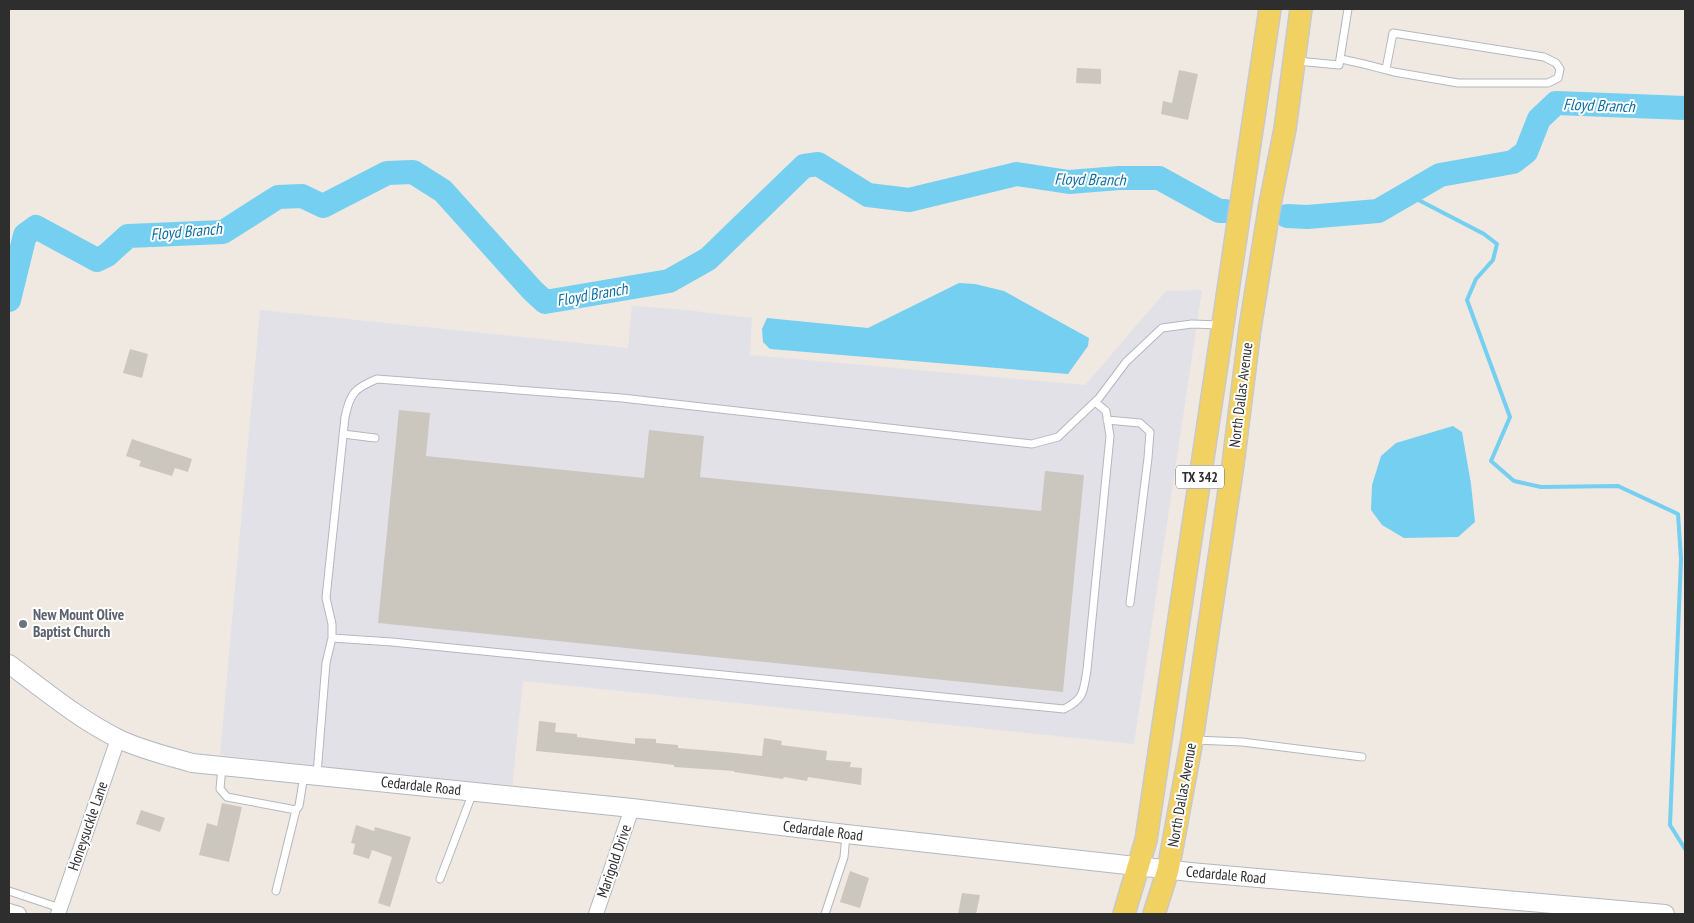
<svg xmlns="http://www.w3.org/2000/svg" width="1694" height="923" font-family="'PT Sans Narrow',sans-serif">
<style>
.industrial{fill:#e3e1e8}
.water{fill:#75cff0}
.lines{fill:none;stroke-linecap:round;stroke-linejoin:round}
.stream{stroke:#75cff0;stroke-width:4}
.river{stroke:#75cff0;stroke-width:24}
.building{fill:#cbc7bf}
.service-casing{stroke:#b4b7c1;stroke-width:9}
.minor-casing{stroke:#b4b7c1;stroke-width:16}
.tertiary-casing{stroke:#b4b7c1;stroke-width:20}
.primary-casing{stroke:#c9c9c9;stroke-width:24}
.service{stroke:#fff;stroke-width:7}
.minor{stroke:#fff;stroke-width:14}
.tertiary{stroke:#fff;stroke-width:18}
.primary{stroke:#f2d163;stroke-width:21}
.worship-dot{fill:#6b7280;stroke:#fff;stroke-width:2}
.labels{text-anchor:middle;stroke-width:4;stroke-linejoin:round;paint-order:stroke}
.shield{fill:#fff;stroke:#6d6d6d;stroke-width:1}
.shield-label{font-size:14px;font-weight:bold;fill:#2e2e2e}
.street-label{font-size:15px;fill:#2e2e2e;stroke:#fff}
.worship-label{font-size:15px;font-weight:bold;fill:#5b616d;stroke:#fff;text-anchor:start}
.water-label{font-size:16px;font-style:italic;fill:#0d6fa3;stroke:#fff}
</style>
<rect width="100%" height="100%" fill="#efe9e1"/>
<path class="industrial" d="M1202,290L1134,744L523,681L512,788L220,755L260,310L628,348L632,306L677,309L752,318L750,355L1085,385L1166,291Z"/>
<path class="water" d="M959,283L975,284L1004,291L1089,338L1088,346L1068,374L770,349L763,342L762,329L767,318L868,328Z
M1453,426L1462,432L1471,484L1475,522L1458,537L1404,538L1382,525L1371,510L1372,485L1381,456L1396,443Z"/>
<g class="lines">
<path class="stream" d="M1407,194L1484,234L1497,244L1493,260L1476,279L1467,300L1510,417L1491,461L1514,481L1541,487L1618,486L1678,514L1681,559L1670,825L1685,849"/>
<path class="river" d="M1287,216L1307,217L1378,211L1440,175L1513,162L1526,152L1539,119L1556,103L1685,108
M9,300L25,235L36,227L97,260L107,255L128,236L223,232L278,197L302,196L323,206L387,173L413,172L443,191L532,290L545,302L669,281L708,259L804,166L818,164L868,195L909,200L1017,174L1069,182L1119,178H1159L1219,211H1225"/>
</g>
<path class="building" d="M1077,68L1101,69V84L1076,83Z
M1179,70L1198,74L1188,120L1161,114L1163,101L1172,103Z
M130,349L148,354L142,378L123,373Z
M399,410L430,413L426,456L644,478L649,430L704,436L700,477L1041,511L1045,471L1084,475L1063,692L378,623Z
M132,439L192,459L188,472L175,468L172,476L139,466L141,461L126,456Z
M539,721L556,723L555,732L577,734V737L635,744V738L656,739V743L678,745V748L725,752L762,756L764,738L782,741L781,745L827,751L826,760L851,762L850,767L862,768L861,785L808,777L807,781L784,777L783,779L734,772V771L674,767V765L640,761L536,751Z
M222,803L242,807L229,862L199,855L207,823L217,826Z
M141,810L165,818L160,832L136,824Z
M356,825L374,831L375,827L411,837L390,907L378,903L392,857L372,850L369,859L353,854L355,844L351,843Z
M850,871L869,878L860,908L840,902Z
M962,893L980,895L976,914H958Z"/>
<g class="lines">
<defs>
<path id="service" d="M1340,59C1358,62 1376,67 1394,72L1458,83H1548L1558,78L1560,69L1556,63L1544,57L1393,33L1386,69
M1297,61L1339,65L1348,9
M1095,402L1106,411L1110,436L1087,670C1083,692 1085,698 1064,709L392,642L332,638V624L326,598L345,417C350,393 355,388 377,379L622,398L1032,444L1058,437L1099,398L1126,362L1162,328L1192,324L1220,325
M1107,420L1140,423L1150,432L1148,458L1130,603
M343,434L375,438
M1195,740L1242,742L1362,757
M222,767L220,789L227,797L296,810L299,806L304,775
M317,774L326,663L332,638
M440,879L473,792
M9,891L60,908
M276,891L296,810
M825,914L844,857L846,835"/>
<path id="minor" d="M9,911L19,914
M58,914L118,739
M596,914L632,808"/>
<path id="tertiary" d="M9,664C44,690 80,720 119,739C142,750 168,756 192,763L632,808L846,834L1190,872L1665,914"/>
<path id="primary" d="M1124,914L1146,840L1270,9
M1154,914L1168,870L1192,740L1233,464L1250,328L1270,204L1285,129L1301,9"/>
</defs>
<use href="#service" class="service-casing"/>
<use href="#minor" class="minor-casing"/>
<use href="#tertiary" class="tertiary-casing"/>
<use href="#primary" class="primary-casing"/>
<use href="#service" class="service"/>
<use href="#minor" class="minor"/>
<use href="#tertiary" class="tertiary"/>
<use href="#primary" class="primary"/>
</g>
<circle class="worship-dot" cx="23" cy="624" r="5"/>
<g class="labels">
<rect class="shield" x="1176" y="465.5" width="48" height="23" rx="4"/>
<g class="shield-label">
<text x="1200" y="482">TX 342</text>
</g>
<g class="street-label">
<text transform="translate(1241 395) rotate(-83)" y="5">North Dallas Avenue</text>
<text transform="translate(421 786) rotate(6)" y="5">Cedardale Road</text>
<text transform="translate(1182 795) rotate(-80)" y="5">North Dallas Avenue</text>
<text transform="translate(88 826) rotate(-71)" y="5">Honeysuckle Lane</text>
<text transform="translate(823 831) rotate(7)" y="5">Cedardale Road</text>
<text transform="translate(614 861) rotate(-71)" y="5">Marigold Drive</text>
<text transform="translate(1226 875) rotate(5)" y="5">Cedardale Road</text>
</g>
<g class="worship-label">
<text x="33" y="620">New Mount Olive<tspan x="33" dy="17">Baptist Church</tspan></text>
</g>
<g class="water-label">
<text transform="translate(1599 105) rotate(2)" y="6">Floyd Branch</text>
<text transform="translate(1090 179) rotate(1)" y="6">Floyd Branch</text>
<text transform="translate(186 231) rotate(-5)" y="6">Floyd Branch</text>
<text transform="translate(592 294) rotate(-10)" y="6">Floyd Branch</text>
</g>
</g>
<rect width="1694" height="923" fill="none" stroke="#2e2e2e" stroke-width="20"/>
</svg>
